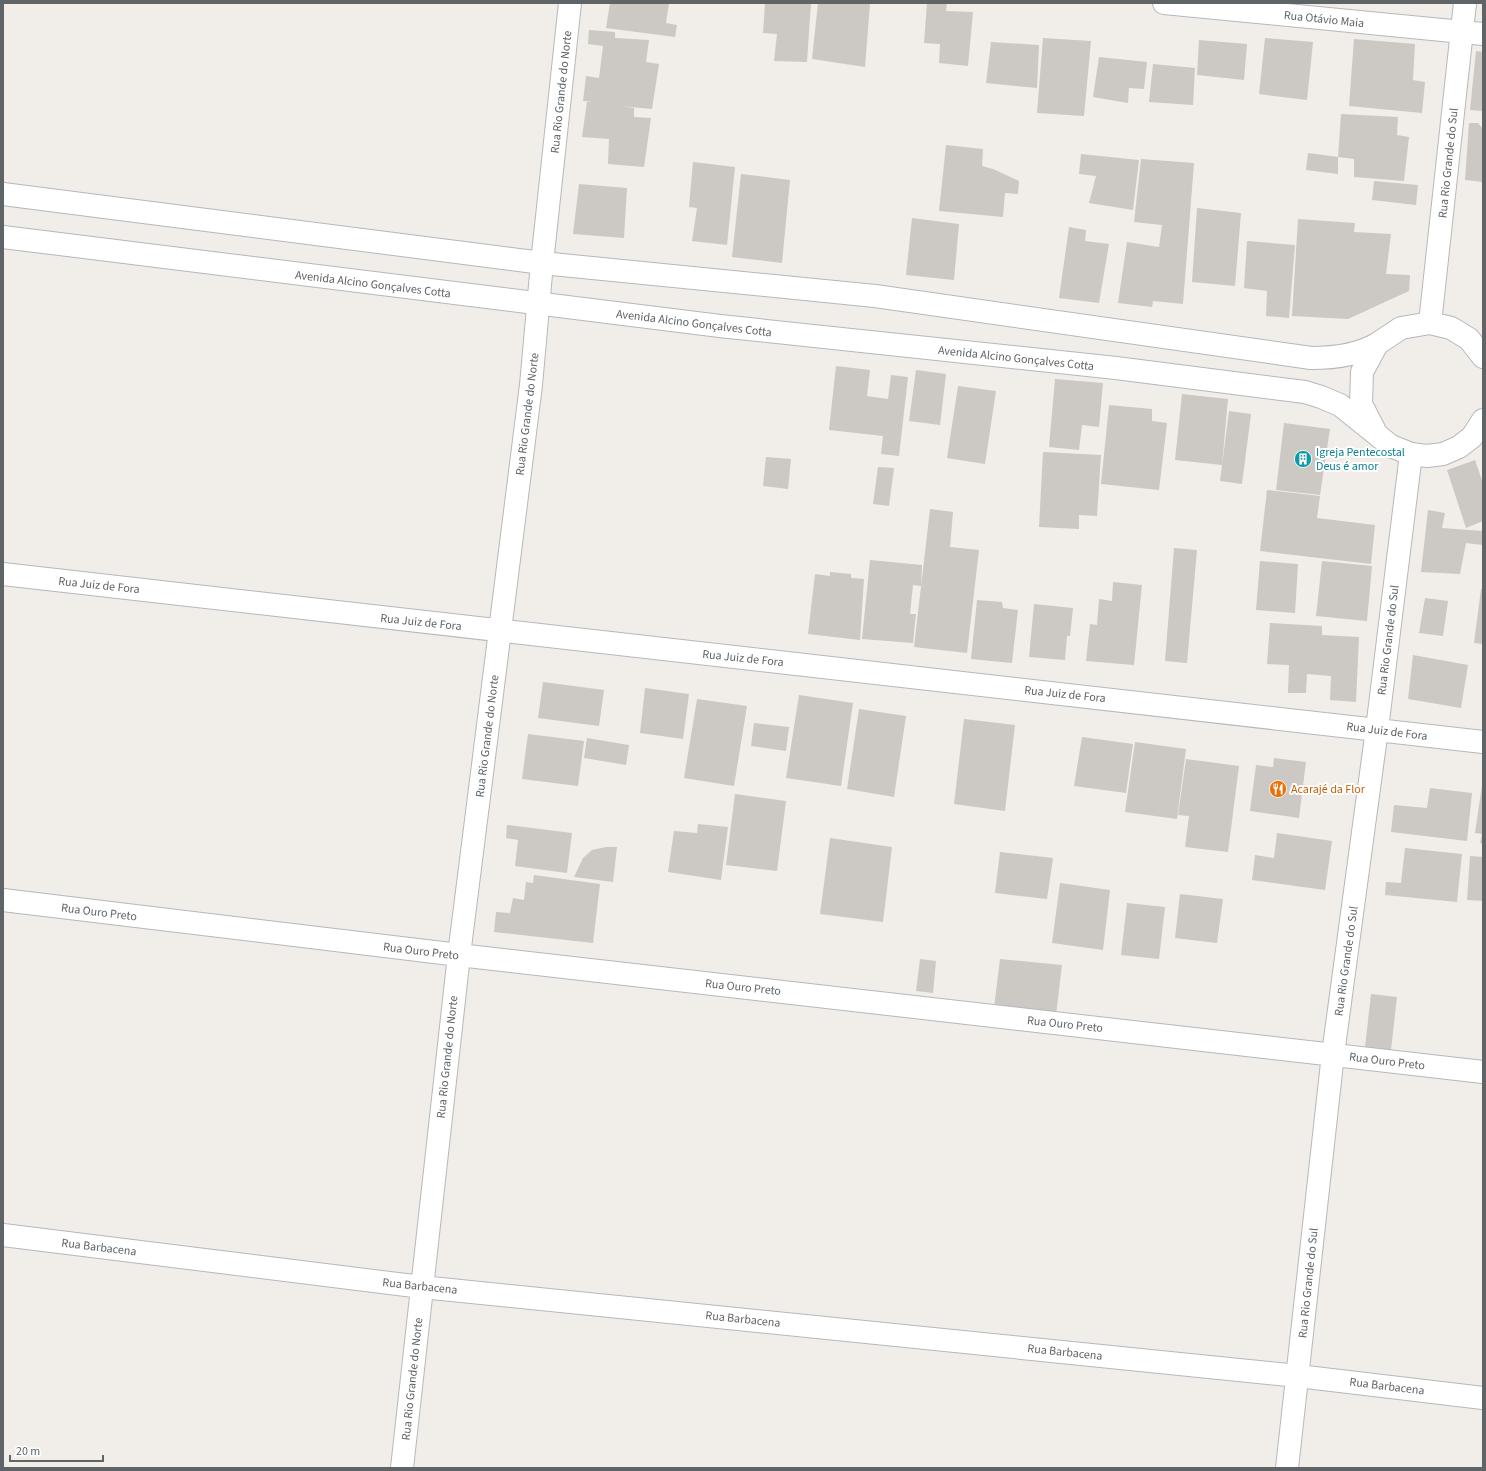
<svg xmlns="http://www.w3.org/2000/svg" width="1486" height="1471" font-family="'Source Sans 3',sans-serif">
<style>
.building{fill:#ccc8c4}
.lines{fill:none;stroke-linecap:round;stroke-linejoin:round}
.minor-casing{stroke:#b5b8bc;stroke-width:24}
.secondary-casing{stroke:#b4b8bc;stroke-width:24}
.minor{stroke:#fff;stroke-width:22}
.secondary{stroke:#fff;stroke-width:22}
.labels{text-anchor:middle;stroke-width:4;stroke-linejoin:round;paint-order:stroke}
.street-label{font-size:12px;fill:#5f6467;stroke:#fff}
.culture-label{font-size:12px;fill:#0d838f;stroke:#fff;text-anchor:start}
.food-label{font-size:12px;fill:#c56008;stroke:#fff;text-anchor:start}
</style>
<rect width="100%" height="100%" fill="#f1ede8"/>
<path class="building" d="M610,3H669L666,23L677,25L675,37L606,28Z
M765,3H811L807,62L774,61L777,34L763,33Z
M818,3H870L865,67L812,59Z
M927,3H947L946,11L973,12L968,66L939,63L940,44L924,43Z
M589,30L615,32V38L649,40L646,62L659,64L652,109L621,106L634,108V117L651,118L644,167L608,164L609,139L582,137L587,102H593L583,101L586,76L599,78L603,46L588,44Z
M1043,38L1091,41L1084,116L1037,113Z
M1265,38L1313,42L1307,100L1259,94Z
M1354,39L1415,44L1413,80L1425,82L1422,113L1349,106Z
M1199,40L1247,44L1244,80L1197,75Z
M991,42L1039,45L1037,88L986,83Z
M1476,51L1483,52V111L1470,110Z
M1099,57L1147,62L1144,89L1129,88L1128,103L1093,97Z
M1153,64L1195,68L1193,105L1149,102Z
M1341,114L1398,117L1397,135L1409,137L1404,181L1354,177V159L1338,157Z
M1469,123H1478L1483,129V182L1465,180Z
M946,145L983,149L982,166L993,169L1019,181L1018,194L1005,193L1003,217L939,211Z
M1308,153L1338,157V174L1306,170Z
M1081,154L1139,160L1133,210L1089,203L1096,176L1079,174Z
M1141,159L1194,163L1183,304L1153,301L1152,307L1118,303L1127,242L1159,247L1162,225L1134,222Z
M693,162L735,167L727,245L692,241L697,208L689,207Z
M741,174L790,180L782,263L732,257Z
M1374,181L1418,185L1416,205L1372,200Z
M579,184L627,188L624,238L573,234Z
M1197,208L1241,213L1235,286L1192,282Z
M912,218L959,224L954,280L906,275Z
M1298,219L1355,223L1354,232L1391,234L1386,274L1410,275L1409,291L1348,319L1292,316Z
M1069,227L1086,230L1085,241L1109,244L1099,303L1059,298Z
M1247,241L1295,245L1289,318L1266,316L1267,291L1244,288Z
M836,366L870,370L867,396L888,399L891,375L908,377L899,456L881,454L883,436L829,430Z
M916,370L946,374L940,425L909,421Z
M1055,379L1103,383L1099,427L1082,425L1079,450L1049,447Z
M958,386L996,391L985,464L947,458Z
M1182,394L1228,399L1222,465L1175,460Z
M1109,405L1152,409V421L1167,423L1159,490L1101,484Z
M1229,411L1251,414L1242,484L1220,481Z
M1284,423L1330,429L1320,495L1276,490Z
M1043,452L1101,455L1097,516L1079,515V529L1039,527Z
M766,457L791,459L788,489L763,486Z
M1475,460L1483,483V521L1466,528L1447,470Z
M878,467L894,468L889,506L873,504Z
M1267,490L1320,496L1317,518L1375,525L1371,564L1260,551Z
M930,509L953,512L950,547L979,550L967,653L914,647Z
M1428,510L1445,513L1442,528L1483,531V545L1466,543L1460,574L1421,572Z
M1174,548L1197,550L1187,663L1165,661Z
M870,560L922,565L921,586L913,585L910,614H916L913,643L862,639Z
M1260,561L1298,564L1295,613L1256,610Z
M1322,561L1372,566L1367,621L1316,616Z
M830,572L851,574V578L864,579L860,640L808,634L815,574L830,576Z
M1113,582L1142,585L1134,665L1086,661L1090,624L1097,625L1099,599L1112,601Z
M1481,589H1483V644L1474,643Z
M1425,598L1448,601L1443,636L1419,633Z
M977,600L1002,602L1003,608L1018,610L1012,663L971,659Z
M1034,604L1073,608L1070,636H1067L1065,660L1029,657Z
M1270,623L1322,626V635L1359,637L1356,702L1330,700L1331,676L1307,674L1306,693H1288L1289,665L1267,664Z
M1413,655L1468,665L1461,708L1408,699Z
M543,682L604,690L599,726L538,718Z
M645,688L689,694L683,739L640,733Z
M799,695L853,703L841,786L786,778Z
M697,699L747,706L734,786L684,778Z
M859,709L906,716L894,797L847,789Z
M964,719L1015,725L1005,811L954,804Z
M754,723L789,727L786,751L751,746Z
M528,734L584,741L578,786L522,779Z
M1082,737L1133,744L1126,793L1074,786Z
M587,738L629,745L626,765L584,758Z
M1135,742L1186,749L1177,819L1125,812Z
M1274,758L1306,762L1299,818L1250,811L1256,765L1273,767Z
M1186,759L1239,766L1228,852L1185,847L1189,816L1178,815Z
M1482,785H1483V844L1480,843L1482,834L1475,833Z
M1430,788L1472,793L1467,841L1391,832L1394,805L1427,808Z
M735,794L786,801L777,871L726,865Z
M698,824L728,827L721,880L668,872L674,831L697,833Z
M507,825L572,833L567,873L515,866L518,840L506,838Z
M1277,833L1332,841L1325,890L1252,880L1255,855L1274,858Z
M830,838L892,847L883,922L820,914Z
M606,847H617L613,882L574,877L583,858L592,850Z
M1405,848L1462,854L1457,902L1385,895L1386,882L1401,883Z
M1000,852L1053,858L1047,899L995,893Z
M1470,856L1483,857V901L1467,900Z
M534,875L600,884L593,943L494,932L496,912L510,913L513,898L524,900L526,882L533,883Z
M1060,883L1110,890L1103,950L1052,943Z
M1180,894L1223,899L1217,943L1175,938Z
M1127,903L1165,907L1159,959L1121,955Z
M920,959L936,961L933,993L916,991Z
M1000,959L1062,965L1056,1015L994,1008Z
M1371,994L1397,997L1391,1050L1365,1047Z"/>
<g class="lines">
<defs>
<path id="minor" d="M1164,3L1483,34
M1430,323L1465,3
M3,574L1483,742
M3,900L459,955L1483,1072
M3,1235L422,1287L1298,1376L1483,1398
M402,1468L459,955L531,385L542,263L570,3
M1287,1468L1333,1054L1377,729L1411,454"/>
<path id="secondary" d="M3,194L542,263L875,296L1311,358C1333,358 1358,355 1377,344
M3,237L720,326L1116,368L1305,392L1321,397L1340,405L1391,446L1411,454L1427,456L1443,454L1459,447L1472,437L1483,420
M1374,429L1361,404L1362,372L1377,344L1401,328L1430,323L1451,328L1469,339L1483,357"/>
</defs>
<use href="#minor" class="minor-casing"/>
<use href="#secondary" class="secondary-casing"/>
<use href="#minor" class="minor"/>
<use href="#secondary" class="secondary"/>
</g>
<defs>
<symbol id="building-disc" viewBox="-11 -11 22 22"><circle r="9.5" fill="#0f9aa8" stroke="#fff"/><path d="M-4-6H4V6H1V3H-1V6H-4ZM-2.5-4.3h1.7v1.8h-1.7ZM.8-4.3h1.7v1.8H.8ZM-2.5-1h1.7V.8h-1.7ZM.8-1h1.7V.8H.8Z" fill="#fff"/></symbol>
<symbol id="restaurant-disc" viewBox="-11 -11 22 22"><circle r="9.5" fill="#e8710a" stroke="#fff"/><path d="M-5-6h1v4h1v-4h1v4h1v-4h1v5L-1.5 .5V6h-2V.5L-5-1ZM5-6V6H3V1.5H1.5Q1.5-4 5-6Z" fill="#fff"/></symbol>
</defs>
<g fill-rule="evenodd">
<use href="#building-disc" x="1293" y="449" width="20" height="20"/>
<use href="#restaurant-disc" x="1268" y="779" width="20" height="20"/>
</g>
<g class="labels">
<g class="street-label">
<text transform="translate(1324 19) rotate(6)" y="4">Rua Otávio Maia</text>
<text transform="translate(561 92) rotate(-84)" y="4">Rua Rio Grande do Norte</text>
<text transform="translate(1448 163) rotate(-84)" y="4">Rua Rio Grande do Sul</text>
<text transform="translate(373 284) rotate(7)" y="4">Avenida Alcino Gonçalves Cotta</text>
<text transform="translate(694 323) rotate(7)" y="4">Avenida Alcino Gonçalves Cotta</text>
<text transform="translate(1016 358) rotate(6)" y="4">Avenida Alcino Gonçalves Cotta</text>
<text transform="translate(527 414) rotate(-83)" y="4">Rua Rio Grande do Norte</text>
<text transform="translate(99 585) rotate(6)" y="4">Rua Juiz de Fora</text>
<text transform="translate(421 622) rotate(6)" y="4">Rua Juiz de Fora</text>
<text transform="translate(1388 640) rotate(-83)" y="4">Rua Rio Grande do Sul</text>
<text transform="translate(743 658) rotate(6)" y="4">Rua Juiz de Fora</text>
<text transform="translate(1065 694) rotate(6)" y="4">Rua Juiz de Fora</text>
<text transform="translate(1387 731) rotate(7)" y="4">Rua Juiz de Fora</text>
<text transform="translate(487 736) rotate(-83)" y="4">Rua Rio Grande do Norte</text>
<text transform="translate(99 912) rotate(7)" y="4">Rua Ouro Preto</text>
<text transform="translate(421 951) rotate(7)" y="4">Rua Ouro Preto</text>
<text transform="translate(1346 961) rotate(-82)" y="4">Rua Rio Grande do Sul</text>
<text transform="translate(743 987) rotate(6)" y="4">Rua Ouro Preto</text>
<text transform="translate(1065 1024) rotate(6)" y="4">Rua Ouro Preto</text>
<text transform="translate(447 1057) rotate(-84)" y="4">Rua Rio Grande do Norte</text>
<text transform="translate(1387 1061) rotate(7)" y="4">Rua Ouro Preto</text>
<text transform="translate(99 1247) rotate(7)" y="4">Rua Barbacena</text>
<text transform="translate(1308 1283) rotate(-84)" y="4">Rua Rio Grande do Sul</text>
<text transform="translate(420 1286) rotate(6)" y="4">Rua Barbacena</text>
<text transform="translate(743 1319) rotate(6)" y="4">Rua Barbacena</text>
<text transform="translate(1065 1352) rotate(6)" y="4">Rua Barbacena</text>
<text transform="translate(412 1379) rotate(-84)" y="4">Rua Rio Grande do Norte</text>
<text transform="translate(1387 1386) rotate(7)" y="4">Rua Barbacena</text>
</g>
<g class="culture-label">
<text x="1316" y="456">Igreja Pentecostal<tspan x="1316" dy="14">Deus é amor</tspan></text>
</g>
<g class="food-label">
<text x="1291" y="793">Acarajé da Flor</text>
</g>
</g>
<rect width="1486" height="1471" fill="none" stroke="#5f6467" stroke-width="8"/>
<path d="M10 1455v6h93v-6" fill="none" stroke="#5f6467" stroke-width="2"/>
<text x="16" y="1455" font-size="12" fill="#5f6467" stroke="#ffffff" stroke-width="3" paint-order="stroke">20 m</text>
</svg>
